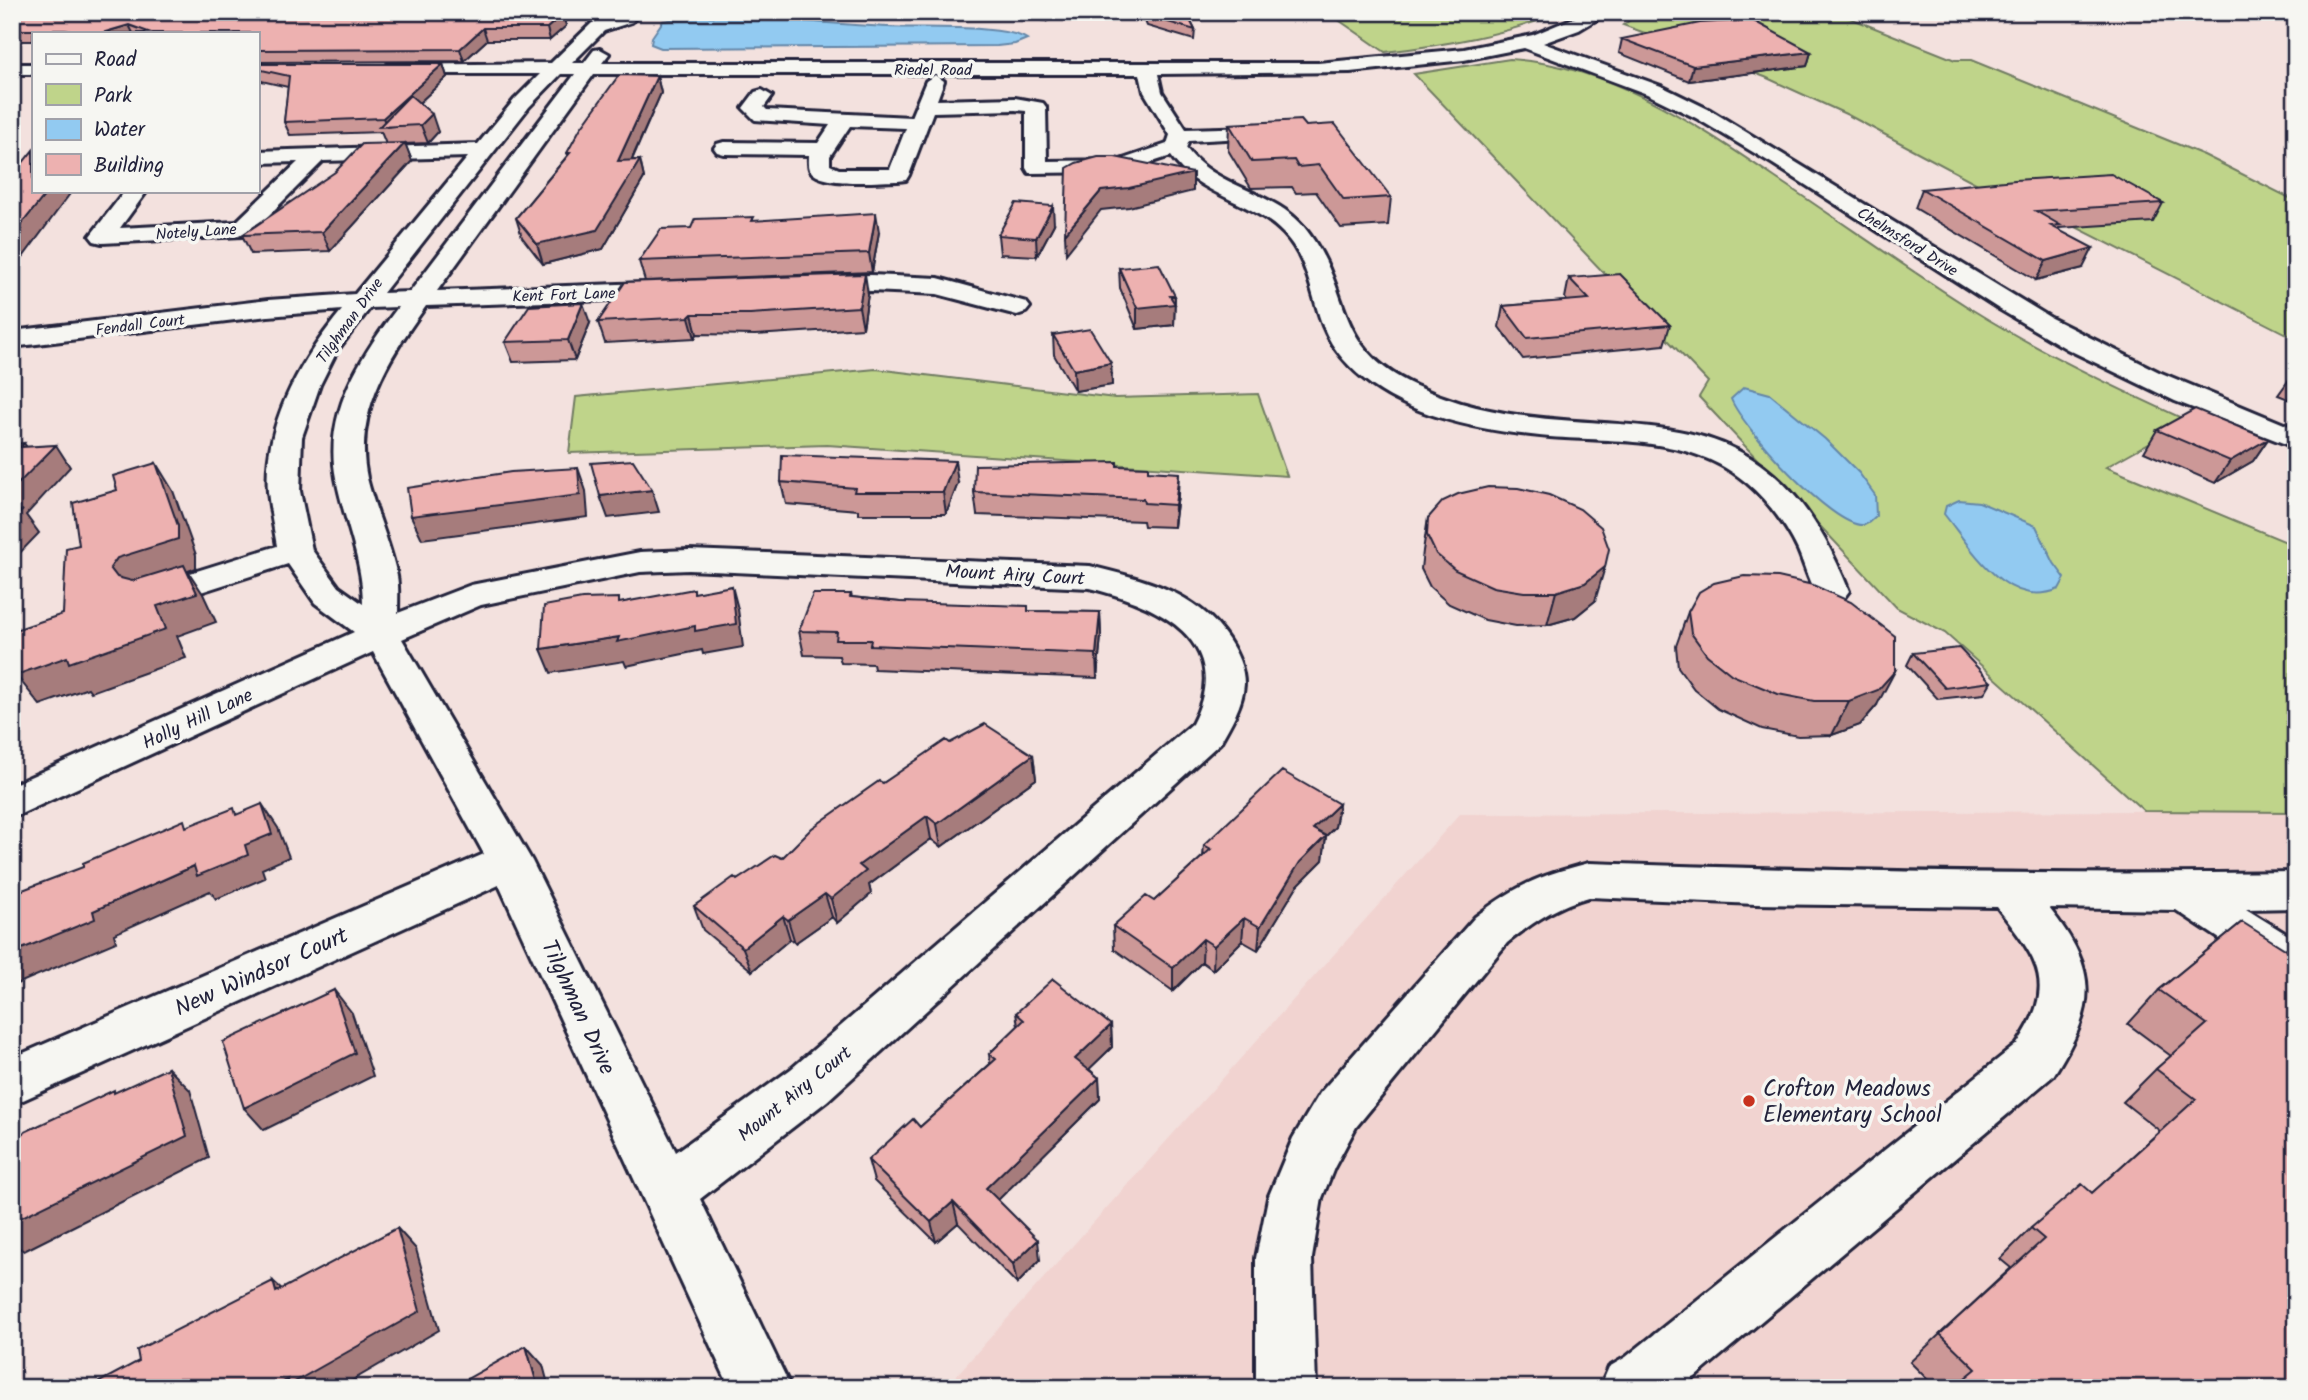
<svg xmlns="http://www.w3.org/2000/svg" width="2308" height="1400" font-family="Kalam,sans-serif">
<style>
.built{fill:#f1d3d0}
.green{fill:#bfd48a;stroke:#707b62;stroke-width:2}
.water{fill:#92caf1;stroke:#6587a8;stroke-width:2}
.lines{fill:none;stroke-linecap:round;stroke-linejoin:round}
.minor-casing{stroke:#22223b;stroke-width:6}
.minor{fill:#f6f6f2;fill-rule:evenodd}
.wall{fill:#cc9897;stroke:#22223b;stroke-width:2}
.shaded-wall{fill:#a67c7b;stroke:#22223b;stroke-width:2}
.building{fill:#edb1b0;stroke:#22223b;stroke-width:2}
.poi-dot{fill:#c8321e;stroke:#f6f6f2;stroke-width:2.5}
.labels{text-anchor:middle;stroke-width:7;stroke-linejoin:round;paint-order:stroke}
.far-street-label{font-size:16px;fill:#22223b;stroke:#f6f6f2}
.street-label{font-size:19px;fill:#22223b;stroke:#f6f6f2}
.near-street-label{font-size:23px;fill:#22223b;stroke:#f6f6f2}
.near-poi-label{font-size:23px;fill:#22223b;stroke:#f6f6f2;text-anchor:start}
</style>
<rect width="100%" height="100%" fill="#f3e1de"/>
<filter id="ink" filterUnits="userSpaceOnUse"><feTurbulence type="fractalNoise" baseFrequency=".0143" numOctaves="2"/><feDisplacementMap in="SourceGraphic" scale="14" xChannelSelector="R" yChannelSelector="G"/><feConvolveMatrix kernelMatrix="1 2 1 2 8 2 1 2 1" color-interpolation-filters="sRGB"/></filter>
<g filter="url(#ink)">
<path class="built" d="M2144,811L2296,812V1388H945L1460,814Z"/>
<path class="green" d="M1327,12H1562C1505,35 1445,45 1385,52Z
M1642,12H1835L1955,60H1971L2204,155L2296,201V339L2013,195L2000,196L1848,115L1765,77L1623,25Z
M1510,59C1610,65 1697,125 1777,179C1842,222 1906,268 1971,309C2040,352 2114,387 2188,421L2106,467L2296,546V812L2144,811L1945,633L1897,608L1699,397L1708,382L1414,74Z
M876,369L1115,398L1258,394L1287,476L827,445L569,453L576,397Z"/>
<path class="water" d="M701,16C765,16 825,24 889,27C921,29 1003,24 1027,39L1015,44L997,46L661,48L651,44L652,37L663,21Z
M1744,387L1770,394L1825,439L1859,473L1875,495L1876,516C1872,519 1868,525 1863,525C1832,527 1742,427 1731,399Z
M1959,500L1979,502L2036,526L2054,563L2065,578L2059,589C2007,611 1972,549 1944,514L1946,506Z"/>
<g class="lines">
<defs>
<path id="minor" d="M622,12H640L632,22L604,31L572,63H584L594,50L600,49L609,54L602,63H1318L1464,49L1533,35L1588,12H1609L1579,30L1543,43L1661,86L1710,110L2051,318L2159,372L2296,429V448L2175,401L2067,349L1999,309L1773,164L1696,118L1647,94L1524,48L1464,60L1350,72L1158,74L1162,92L1186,129L1287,126L1290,130L1287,134L1280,136L1189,141L1186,148C1215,188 1273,190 1304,227C1355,290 1329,346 1416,386C1595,468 1753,349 1849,591L1843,599L1831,602L1819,599C1809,584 1805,566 1798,550C1787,526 1767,500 1747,483C1692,436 1617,442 1550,437C1492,432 1421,420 1373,386C1351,370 1333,351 1323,326C1311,295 1308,259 1284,234C1252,200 1198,196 1171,156L1122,172L1029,173L1026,168V111L1015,110L933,112L909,175L906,180L898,181C880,181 822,187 811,171C808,167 809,160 809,155L724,154L717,152L714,148L717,144L724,142L818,143L830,125L755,120L743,108L755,92L762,90L772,96L764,107L767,110L911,117L926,81L935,75L944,81L937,100L1015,98L1043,103L1046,107L1047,161L1120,160L1167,144L1170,135L1144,92L1140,74H594L437,291L671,282L680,285L684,290L680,295L671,298L426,306C389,357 353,413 367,478C375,511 390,542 397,576C399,587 398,601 398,613L471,585L640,552L689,550L1090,566C1142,579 1197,591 1228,639C1237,653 1244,667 1244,684C1243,705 1230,725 1220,743L827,1101L700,1199L791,1388H730L499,885L12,1105V1058L484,854L373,652L12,818V785L354,632L315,603L288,564L151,608L139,605L133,597L139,589L277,546C274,528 270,510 268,492C263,424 300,361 342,310L268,316L12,347V331L268,300L355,294L468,157L323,161L250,234L242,236L102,243L94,241L90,236L125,191H147L120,228L236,222L298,162L257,163V151L478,144L515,99L540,74H393L384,69L387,65L551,63L592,23ZM561,74H575L410,292L383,293L529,107ZM850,126L906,128L890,169H839L830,165V156ZM398,307C361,356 323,413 336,478C344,521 363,560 363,604L339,587L312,550L300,491L302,437L320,385L337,351L370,308ZM689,570L1090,588C1158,605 1236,641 1192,724L791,1069L676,1152L532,861L402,639L481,605L640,572Z
M12,64H33V74H12Z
M871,275L938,278L1026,302L1030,307L1026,312L1017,315L937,294L871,291L815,293L806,290L802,285L806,280L815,277Z
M1589,863C1825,871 2060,876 2296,872V908L2246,909L2296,940V983L2279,978L2176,910L2049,908C2101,973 2096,1008 2053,1076L1682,1388H1600L1609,1367L1626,1357L2017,1044C2059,983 2037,959 1997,907L1756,904L1589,897C1556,906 1533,922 1507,943L1356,1127L1334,1168L1322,1198L1312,1258L1316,1388H1256V1258L1268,1198L1293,1138L1320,1093L1475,917C1517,885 1538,876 1589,863Z"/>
</defs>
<use href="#minor" class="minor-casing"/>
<use href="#minor" class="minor"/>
</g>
<path class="wall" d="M982,12H1061L1047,21Z
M1141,12H1186L1195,30L1194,40L1147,26Z
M12,14H563L566,26L550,40H487L464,61L257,62V33H33V41H12Z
M1622,39L1811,52L1807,66L1689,81L1619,53Z
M257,64H443L447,77L419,103L438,132L428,143L405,144L412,161L330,251L251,254L242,235L386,144L381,132L290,135L284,122L288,87L257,80Z
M657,76L661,93L632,160H640L644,178L603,249L543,264L522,237L516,218L568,155L567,153Z
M1229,124L1306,126L1391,197L1388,225L1341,228L1316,192L1296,193L1292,187L1251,188L1228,150Z
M1922,189L2163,203L2153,222L2059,228L2058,229L2083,268L2036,280L1915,208Z
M755,221L879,232L872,272L645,281L639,261L691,228Z
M1054,224L1037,256L1000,254L998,235Z
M1119,268L1175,296L1174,325L1137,329L1120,288Z
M1569,278L1670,325L1664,345L1523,359L1499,327L1503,306L1567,301L1565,298Z
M868,294L863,328L755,335L697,334L695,338L605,343L598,322Z
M590,323L575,360L513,362L505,342Z
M1053,335L1111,363L1112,385L1075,391L1054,355Z
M2296,370V402L2278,395Z
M2157,430L2268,439L2253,461L2215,483L2144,452Z
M1117,466L1148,471L1178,495L1174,527L1144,526L1143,521L977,515L974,492Z
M781,482L958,483L946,514H858V510L786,504Z
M1428,518L1595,601L1575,617L1547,625L1516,626L1485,620L1449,604L1430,587L1421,569L1423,551Z
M851,594L852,597L900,602L1028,611L1100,612L1101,636L1097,678L874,669L873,664L841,663L839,656L804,655L799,631Z
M1688,612L1877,705L1860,725L1832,735L1798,736L1762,729L1718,709L1694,689L1678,667L1676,646Z
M1913,653L1991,682L1984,694L1938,699L1907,665Z
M950,743L1033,755L1036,779L941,847L931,839L869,885L871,894L837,923L832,917L795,943L790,939L752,971L703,930L694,906L737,880L782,858L883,783Z
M1339,804L1335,827L1326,836L1323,860L1297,886L1258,950L1242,941L1213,970L1202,962L1173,991L1114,949L1113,926L1154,901L1203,856L1204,845Z
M2242,922L2296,1388H1936L1910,1362L2011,1268L2000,1259L2031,1228L2092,1193L2160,1131L2123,1102L2156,1069L2171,1056L2128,1024L2159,990Z
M1016,1013L1111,1025L1112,1047L1089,1069L1099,1078L1100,1099L998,1200L1040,1260L1017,1284L958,1223L936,1242L874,1181L868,1160L920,1127L990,1064L989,1054L1018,1026Z"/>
<path class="shaded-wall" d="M1047,12H1061L1047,21Z
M563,14L566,26L550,40L547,28Z
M129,25L133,33H102Z
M483,28L487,40L464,61L460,49Z
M1811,52L1807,66L1689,81L1693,66Z
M443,64L447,77L394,126L387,127L383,118Z
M657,76L661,93L623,179L618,161Z
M432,114L438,132L428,143L421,125Z
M405,143L412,161L330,251L322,232Z
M640,160L644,178L603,249L543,264L537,244Z
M1193,173V191L1129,207L1101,210L1066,254L1065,234L1101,191Z
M48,191H72L12,272V236Z
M1053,206L1054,224L1037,256L1036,238Z
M876,213L879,232L872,272L869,253Z
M2093,248L2083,268L2036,280L2046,261Z
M865,274L868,294L863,328L859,307Z
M1170,296H1175L1174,325L1137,329V308Z
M583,303L590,323L575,360L568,340Z
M692,314L697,334L695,338L689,317Z
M1111,363L1112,385L1075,391L1074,370Z
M2268,439L2253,461L2215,483L2230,461Z
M24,443L38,463L56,445L70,467L26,515L39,533L12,561V490L20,447Z
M955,461L958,483L946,514L943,492Z
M156,463L173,491L196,555V568L188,571L203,594L216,622L177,636L186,658L91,692L88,688L40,705L16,675L130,597L110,568L117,558Z
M578,468L586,491L588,517L422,539L411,516Z
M1179,473L1178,495L1174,527L1175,505Z
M652,490L659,512L608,518L600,496Z
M1605,567L1595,601L1575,617L1547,625L1556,592Z
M732,586L738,609L743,647L703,654L702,650L626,666L624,661L551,673L541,649L619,637Z
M1100,612L1101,636L1097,678L1096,654Z
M1895,671L1877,705L1860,725L1832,735L1849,701Z
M1033,755L1036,779L941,847L937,824Z
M262,804L278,828L289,857L262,869L265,878L216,899L210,891L114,934L116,942L12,986V953L93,911L194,866L245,845Z
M1339,804L1335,827L1326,836L1323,860L1297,886L1258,950L1260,927L1313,829Z
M927,816L931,839L869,885L871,894L837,923L831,899L859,865Z
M825,894L832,917L795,943L788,920Z
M783,916L790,939L752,971L743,948Z
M1244,918L1242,941L1213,970L1214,946Z
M1203,939L1202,962L1173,991V968Z
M334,990L352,1013L373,1076L264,1130L244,1108Z
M1111,1025L1112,1047L1077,1081L1075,1059Z
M168,1068L190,1090L209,1158L24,1251L12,1243V1222Z
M1099,1078L1100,1099L989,1209L986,1188Z
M953,1202L958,1223L936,1242L931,1222Z
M397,1228L416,1249L439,1330L339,1388H273Z
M1038,1240L1040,1260L1017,1284L1013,1264Z
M273,1281L295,1301L276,1292Z
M526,1346L543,1365L549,1388H538Z"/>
<path class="building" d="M29,12H381L388,14H563L547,28H483L460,49L257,50V33H151L129,25L102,33H82L65,30H12V14Z
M1145,12H1186L1195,30L1147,16Z
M1752,20L1811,52L1693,66L1622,39L1700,23Z
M257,64H443L383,118L284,122L289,76L257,69Z
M619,75L657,76L618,161L640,160L597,230L537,244L516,218L570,153H567L580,129Z
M410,95L432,114L421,125L379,127Z
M1301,120L1306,126L1335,124L1391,197L1344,200L1319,165L1298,167L1294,160L1252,162L1229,124Z
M405,143L322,232L242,235L335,172L362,144Z
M33,150V191H48L12,236V176Z
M1098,157H1115L1193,173L1129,188L1101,191L1065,234L1067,168L1076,163Z
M2111,174L2163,203L2036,211L2060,225L2051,226L2093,248L2046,261L1922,189L2015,180Z
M1016,203L1053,206L1036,238L998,235Z
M876,213L869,253L639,261L661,229L691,228L695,219L754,217L752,221Z
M1159,264L1175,296H1170L1175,304L1137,308L1119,268Z
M865,274L859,307L750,314H692L689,317L598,322L625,282Z
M1620,274L1670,325L1527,338L1503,306L1589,299L1569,278Z
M583,303L568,340L505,342L529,306Z
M1090,329L1111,363L1074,370L1053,335Z
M2195,409L2268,439L2230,461L2157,430Z
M24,443L20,447L56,445L12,490V444Z
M782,455L955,461L943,492H854L855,488L781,482Z
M633,460L652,490L600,496L591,463Z
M1117,462V466L1148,467V471L1179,473L1175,505L1144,503L1143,499L974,492L975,465Z
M156,463L178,526V539L117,558L110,568L117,577L132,581L184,565L197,593L157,606L166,629L69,663L67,657L16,675L12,660V631L63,614L66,548L79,545L73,503L117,490L113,476Z
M578,468L580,495L411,516L407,488L511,472Z
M1488,487L1518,488L1549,495L1580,509L1601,527L1609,549L1605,567L1585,583L1556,592H1524L1493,587L1455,570L1436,554L1427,535L1428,518L1443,501L1458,494Z
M23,510L12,521V514Z
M1744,576L1778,577L1813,585L1851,602L1895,636V671L1878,690L1849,701H1814L1778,694L1732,675L1707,655L1691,633L1688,612L1699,592L1714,583Z
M732,586L736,624L695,631V626L617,642L619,637L541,649L544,606L582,599L619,598V603L694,589V593Z
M813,594H851L850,597L900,602L1028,606V611L1100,612L1096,654L870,645L871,640H836L837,632L799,631Z
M1959,648L1991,682L1945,688L1913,653Z
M985,724L1033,755L937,824L927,816L859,865L866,871L831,899L825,894L788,920L783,916L743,948L694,906L734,877L737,880L775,855L782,858L812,828L879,781L883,783L946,740L950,743Z
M1282,771L1339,804L1313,829L1326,836L1300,862L1260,927L1244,918L1214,946L1203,939L1173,968L1113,926L1146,896L1154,901L1211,849L1204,845Z
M262,804L272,834L245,845L248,855L197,876L194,866L93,911L95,919L12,953V894L83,867V863L184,820L186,827L234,808L236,815Z
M2242,922L2296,956V1388H1975L1965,1378L1976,1369L1940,1334L2044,1239L2031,1228L2082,1184L2092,1193L2196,1099L2156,1069L2207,1024L2159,990Z
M1053,979L1111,1025L1075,1059L1099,1078L986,1188L1038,1240L1013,1264L953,1202L931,1222L868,1160L913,1119L920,1127L996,1059L989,1054L1024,1020L1016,1013Z
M334,990L355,1053L244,1108L223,1042Z
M168,1068L187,1136L12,1222V1138L114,1090V1093Z
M397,1228L420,1311L289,1385L288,1379L273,1388H88L139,1361L137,1350L273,1281L276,1292Z
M526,1346L538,1388H451Z"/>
</g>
<circle class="poi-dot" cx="1749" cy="1101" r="7"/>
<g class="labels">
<g class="far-street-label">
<text x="933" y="75">Riedel Road</text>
<text transform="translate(196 231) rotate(-4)" y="6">Notely Lane</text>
<text transform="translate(1908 241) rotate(32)" y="6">Chelmsford Drive</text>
<text transform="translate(564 294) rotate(-2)" y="6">Kent Fort Lane</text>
<text transform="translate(349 320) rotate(-54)" y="6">Tilghman Drive</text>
<text transform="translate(140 324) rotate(-7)" y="6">Fendall Court</text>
</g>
<g class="street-label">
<text transform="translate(1015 574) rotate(3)" y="7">Mount Airy Court</text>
<text transform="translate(197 718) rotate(-25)" y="7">Holly Hill Lane</text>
<text transform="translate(794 1093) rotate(-39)" y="7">Mount Airy Court</text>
</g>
<g class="near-street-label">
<text transform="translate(261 971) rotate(-24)" y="8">New Windsor Court</text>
<text transform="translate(579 1007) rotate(65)" y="8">Tilghman Drive</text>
</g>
<g class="near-poi-label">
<text x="1763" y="1096">Crofton Meadows<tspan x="1763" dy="26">Elementary School</tspan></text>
</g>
</g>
<rect width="2308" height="1400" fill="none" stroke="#f6f6f2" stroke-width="42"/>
<rect x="21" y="21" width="2266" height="1358" fill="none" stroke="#22223b" stroke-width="2.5" filter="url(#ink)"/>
<rect x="32" y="32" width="228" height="161" fill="#f6f6f2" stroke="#a1a1a9" stroke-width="2"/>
<rect x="46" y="54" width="35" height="10" fill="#f6f6f2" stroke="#a1a1a9" stroke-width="2"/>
<text x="94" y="66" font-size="21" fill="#22223b">Road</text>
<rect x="46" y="84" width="35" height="21" fill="#bfd48a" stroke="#a1a1a9" stroke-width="2"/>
<text x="94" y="102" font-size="21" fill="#22223b">Park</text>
<rect x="46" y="119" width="35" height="21" fill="#92caf1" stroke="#a1a1a9" stroke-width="2"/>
<text x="94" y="136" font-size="21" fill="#22223b">Water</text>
<rect x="46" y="154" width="35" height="21" fill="#edb1b0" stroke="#a1a1a9" stroke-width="2"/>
<text x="94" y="172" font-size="21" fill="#22223b">Building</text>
</svg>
